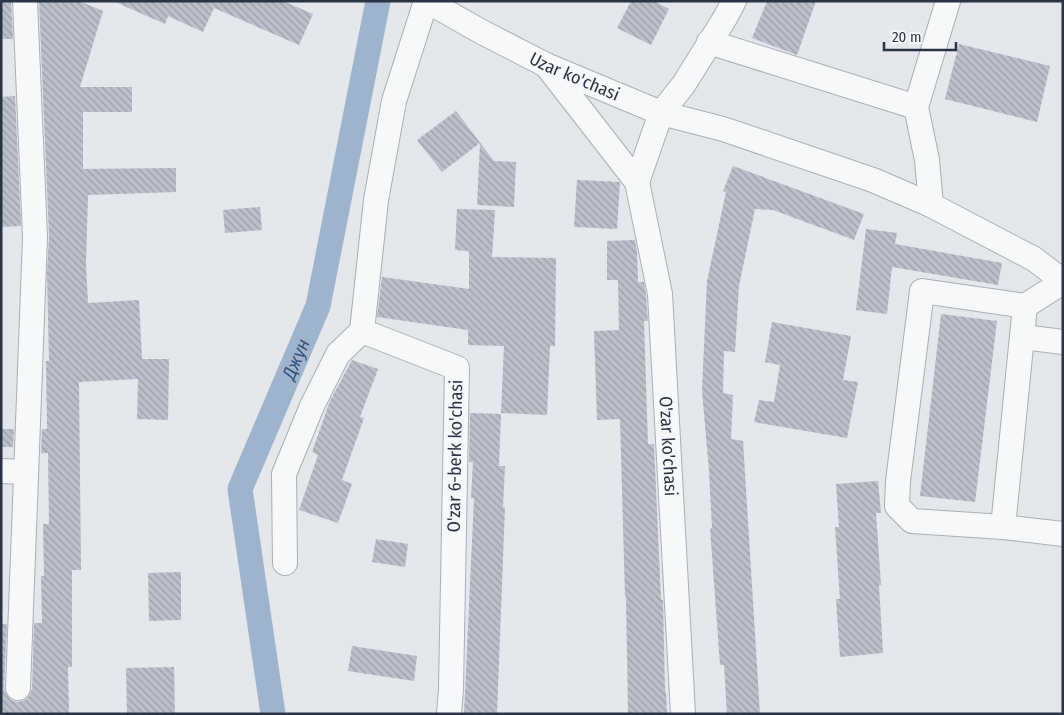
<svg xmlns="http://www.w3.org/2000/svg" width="1064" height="715" font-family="'Fira Sans Condensed',sans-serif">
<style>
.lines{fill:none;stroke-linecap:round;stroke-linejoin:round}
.canal{stroke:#9fb4cc;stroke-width:25}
.building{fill:url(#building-back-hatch)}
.minor-casing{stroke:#a9aeb7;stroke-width:26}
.minor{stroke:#f7f8fa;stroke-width:24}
.labels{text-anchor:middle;stroke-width:5;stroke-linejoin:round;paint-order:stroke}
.street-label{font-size:18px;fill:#2b3445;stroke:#f4f6f9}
.water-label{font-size:19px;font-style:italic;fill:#34527a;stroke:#f4f6f9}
</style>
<defs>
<pattern id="building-back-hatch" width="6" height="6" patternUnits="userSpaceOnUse" patternTransform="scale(1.25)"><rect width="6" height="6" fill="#bbc0ca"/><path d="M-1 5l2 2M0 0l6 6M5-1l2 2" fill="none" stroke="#989da6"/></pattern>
</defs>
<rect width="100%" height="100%" fill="#e4e7ec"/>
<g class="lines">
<path class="canal" id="s1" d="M273,714L240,489L318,306L378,1"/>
</g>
<path class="building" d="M11,1L13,39H1V2Z
M39,1H79L103,11L80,87H132V112H83V169L176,168V192L88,195L86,264L88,303L139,300L142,359H169L168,420L137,419L138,379L79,382L81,570H72V667H68L69,714H1V624H7L4,687L6,694L11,700L18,702L25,700L29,696L32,689L34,623H42L41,576H44L43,524H49L48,453H41L42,429H47L46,361H49L47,274L49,236Z
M113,1H283L313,14L299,45L214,8L203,32L168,16L165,24Z
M631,1H654L669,9L651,45L617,28Z
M767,1H816L797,55L752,38Z
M959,44L1050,66L1037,122L945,99Z
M15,96L21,226L1,227V97Z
M456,111L494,161L516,162L514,207L477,205L480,143L442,172L417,140Z
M733,166L864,214L854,240L773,210L755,209L739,286L735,352L724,351L723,393L733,395L731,439L743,441L760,714H727L724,665H720L710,528H712L709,471L702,391L707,281L726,192L723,191Z
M577,180L620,182L617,229L574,227Z
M260,207L262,230L225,233L223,210Z
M457,209L495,210L492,257L556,258L555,346H550L547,415L501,413L504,346L468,345V330L377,317L382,277L469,289V251L455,250Z
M866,229L897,233L895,244L1002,263L998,285L892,267L887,314L856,310Z
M635,240L637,252L638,282H644L646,296L648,321H644L648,444H654L661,600H663L665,692L666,691L667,714H628L626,596H625L620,419L597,420L594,331L619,330L618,280H607V241Z
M941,314L997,321L975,502L920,496Z
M772,322L851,336L843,380L858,382L847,438L754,422L759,400L774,402L780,365L765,362Z
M352,360L378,369L360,417L364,418L342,480L352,484L338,523L299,510L318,455L312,452L330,401Z
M470,413L501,414L499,466H505L503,507H505L497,714H464L474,498H471L473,462H469Z
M1,429H14L13,447H1Z
M878,481L881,513H876L881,585H879L883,653L840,657L836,599H840L835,527H839L836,484Z
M376,539L408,544L405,567L372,562Z
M181,572V620L149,621L148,573Z
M352,646L417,656L414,681L348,671Z
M174,667L175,714H127L126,668Z"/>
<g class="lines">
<defs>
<g id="minor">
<path d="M426,1L394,101L376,200L362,331L457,368L451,689L449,714"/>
<path id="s2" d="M427,1L480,31L546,65L661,113L637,182"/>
<path d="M734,1L725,18L684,84L661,113L723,129L873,180L931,205L1034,259L1063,281"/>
<path d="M709,42L916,107"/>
<path id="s3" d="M546,65L637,182L660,294L683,714"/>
<path d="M931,205L927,160L916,107L948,1"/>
<path d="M1025,306L1003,527L1063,534"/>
<path d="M1023,337L1063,342"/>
<path d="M1,471L26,472"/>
<path d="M1003,527L912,521L897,506L898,481L922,291L1025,306L1063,282"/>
<path d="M285,563L284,474L312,406L338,354L362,331"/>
<path d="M18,688L35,237L25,1"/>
</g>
</defs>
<use href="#minor" class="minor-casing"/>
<use href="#minor" class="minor"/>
</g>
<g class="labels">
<g class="street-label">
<text dy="6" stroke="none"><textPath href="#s2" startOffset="166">Uzar ko'chasi</textPath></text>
<text dy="6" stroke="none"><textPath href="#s3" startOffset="415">O'zar ko'chasi</textPath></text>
<text transform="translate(455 456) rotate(-89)" y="6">O'zar 6-berk ko'chasi</text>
</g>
<g class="water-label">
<text dy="7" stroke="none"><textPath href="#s1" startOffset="369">Джун</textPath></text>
</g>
</g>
<rect width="1064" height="715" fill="none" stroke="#2b3445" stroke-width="5"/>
<path d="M884 42v8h72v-8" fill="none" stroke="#2b3445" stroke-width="2.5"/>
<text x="892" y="42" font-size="15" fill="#2b3445" stroke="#f4f6f9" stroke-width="4" paint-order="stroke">20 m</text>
</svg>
